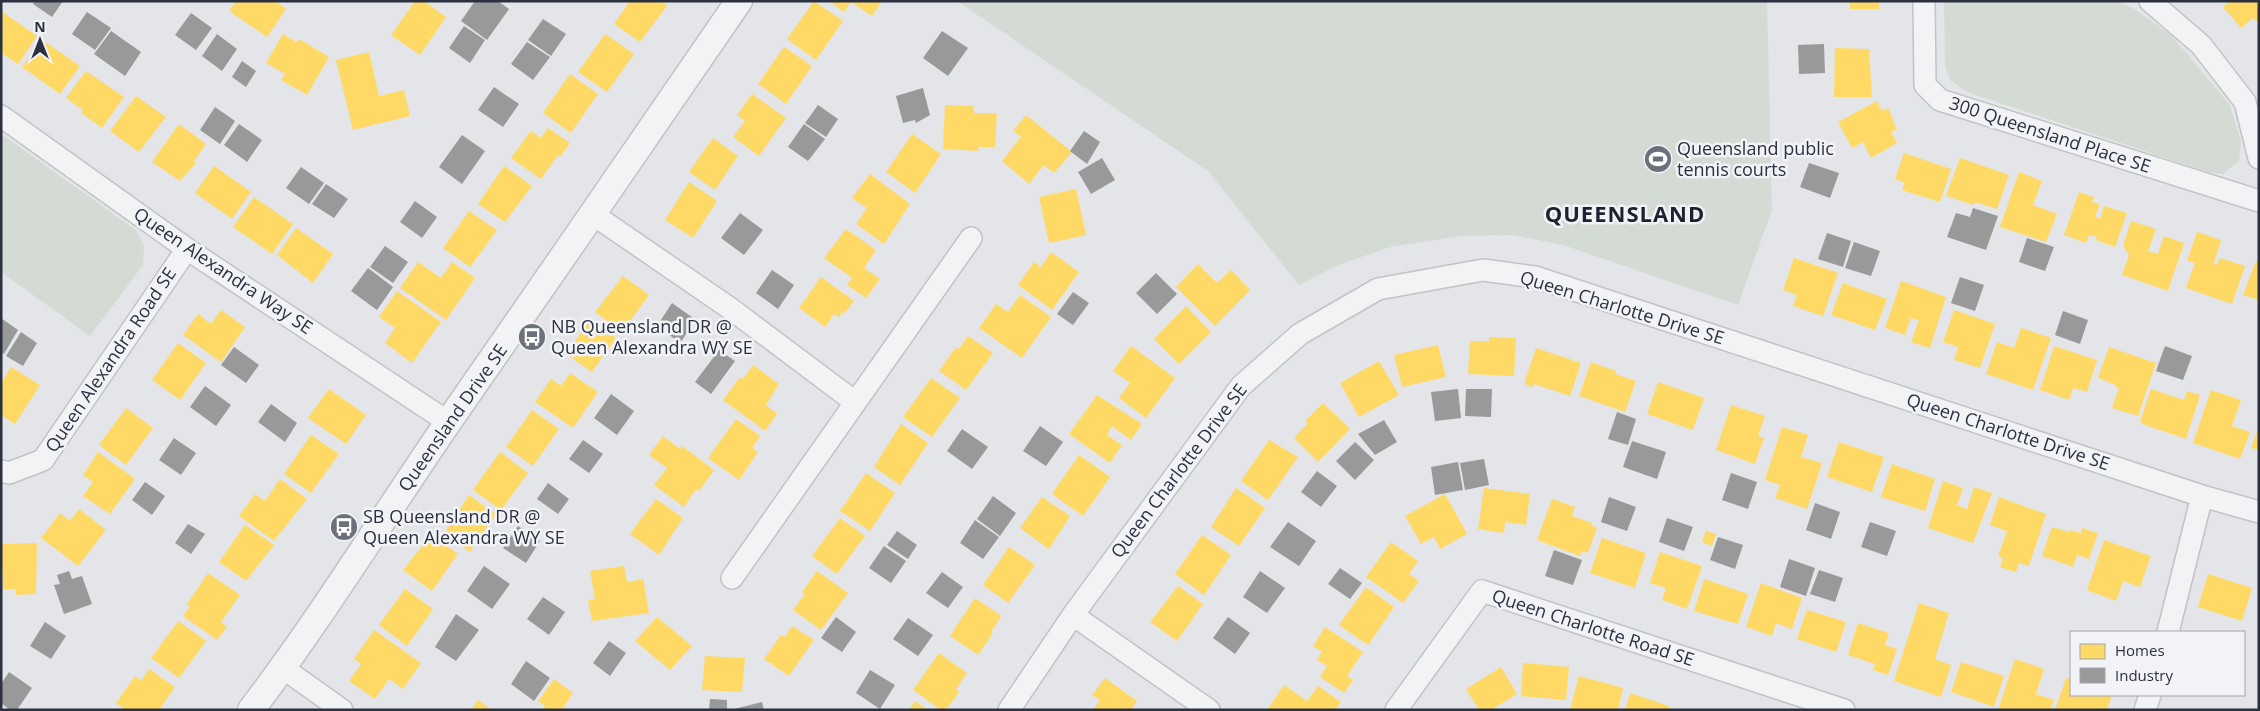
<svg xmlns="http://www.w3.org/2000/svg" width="2260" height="711" font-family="'Open Sans',sans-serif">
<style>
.green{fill:#d3dbd4}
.homes{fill:#ffd966}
.industry{fill:#999}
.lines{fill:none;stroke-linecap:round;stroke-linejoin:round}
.minor-casing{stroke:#c1c3c6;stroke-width:24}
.tertiary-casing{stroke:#c1c3c6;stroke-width:29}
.minor{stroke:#f3f3f5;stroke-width:21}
.tertiary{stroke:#f3f3f5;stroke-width:26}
.labels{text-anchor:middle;stroke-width:5;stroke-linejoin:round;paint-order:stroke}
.street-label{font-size:18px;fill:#2b3140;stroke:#f2f3f7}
.poi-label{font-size:18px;fill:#2b3140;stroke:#f2f3f7;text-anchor:start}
.district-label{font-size:22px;font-weight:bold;letter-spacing:1px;fill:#1d2231;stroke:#f2f3f7}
</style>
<rect width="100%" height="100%" fill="#e3e5e8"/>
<path class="green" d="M957,1H1767L1772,210L1738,305L1563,245L1513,235L1460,236L1390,247L1336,266L1299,285L1208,171Z
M1944,1H2117L2134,9L2171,35L2229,104L2241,141L2239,161L2223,174L2208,172L1967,92L1950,80L1945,65Z
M1,134L137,231L144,246L143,265L90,336L1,272Z"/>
<path class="homes" d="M236,1H275L286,9L267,37L229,11Z
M415,1H424L446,17L420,55L391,35Z
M630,1H661L667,6L640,42L614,24Z
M814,1L843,21L816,60L787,39Z
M829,1H882L872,16L851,2L844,12Z
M1850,1H1879V9H1850Z
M2230,1H2259V24L2253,18L2241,28L2223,7Z
M1,11L37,36L18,64L1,53Z
M283,34L296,42L299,39L329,57L307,95L281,80L285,74L266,63Z
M605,34L634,54L607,92L578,72Z
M42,40L80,66L60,94L22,67Z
M784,47L812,66L786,104L758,84Z
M1835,48L1869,49L1872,97H1834Z
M369,52L379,96L404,90L410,116L353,130L336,60Z
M86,71L124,97L102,128L81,113L83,110L66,98Z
M570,74L598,94L571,133L543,113Z
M752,94L786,118L759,156L733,137L745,121L737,115Z
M136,96L166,117L139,152L110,131Z
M1877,101L1882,111L1888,108L1893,119H1892L1897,129L1891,132L1897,143L1871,158L1863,142L1852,148L1838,122Z
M945,105L974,106V113H997L995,147H978V151L943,149Z
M1026,115L1072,152L1054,173L1044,165L1029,184L1002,161L1021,137L1013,131Z
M179,124L206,144L194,161L196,163L180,181L152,162Z
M548,128L570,143L560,157L558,155L541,179L511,158L531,131L541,138Z
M912,134L941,154L915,193L886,172Z
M713,138L738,156L715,190L689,172Z
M1904,153L1951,169L1940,202L1902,190L1905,183L1895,179Z
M1960,158L2009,175L1997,209L1975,202L1974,205L1946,196Z
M214,166L251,192L232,219L195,193Z
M504,166L532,186L505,222L478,204Z
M2019,172L2042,181L2033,205L2057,214L2046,242L2000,227Z
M870,174L910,204L884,244L856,224L867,208L852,198Z
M689,182L717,201L693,238L665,220Z
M1076,189L1086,235L1049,243L1039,197Z
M2079,192L2094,197L2092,202L2100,204L2095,217L2100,219L2104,206L2127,213L2115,247L2096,240L2097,237L2089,235L2086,243L2064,235Z
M254,197L293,224L272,254L233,227Z
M469,211L497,230L470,267L443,248Z
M2131,221L2156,229L2148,251L2158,254L2164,236L2184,243L2168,291L2122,275L2129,255L2123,246Z
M296,228L333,254L313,283L277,255Z
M846,229L876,250L864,268L880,279L866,298L847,285L852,278L824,258Z
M2197,232L2221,240L2214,263L2217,265L2220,258L2245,266L2232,304L2186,288L2195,263L2187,261Z
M1051,252L1079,272L1052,310L1018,285L1034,262L1041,267Z
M1794,258L1838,273L1823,316L1793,306L1797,295L1783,290Z
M2256,261L2259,262V300L2243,295Z
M418,262L441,278L452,262L475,278L446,320L400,288Z
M1198,264L1217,283L1231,270L1250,290L1215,326L1176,287Z
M623,276L649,295L622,332L595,312Z
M821,277L854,301L845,313L842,312L839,317L834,314L825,327L799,308Z
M1901,281L1946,297L1930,348L1911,342L1919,320L1911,318L1905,335L1885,328Z
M1843,283L1887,299L1875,330L1831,315Z
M397,291L441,322L412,363L385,343L395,328L379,317Z
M1020,295L1051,317L1022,358L979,328L996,304L1008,312Z
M1186,306L1211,332L1179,364L1154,339Z
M221,310L245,327L221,362L183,335L198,314L211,324Z
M1954,310L1995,324L1980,368L1954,360L1958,347L1943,342Z
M590,320L616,338L592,372L566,354Z
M2021,328L2051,338L2033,390L1986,374L1997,342L2014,348Z
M968,336L993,353L966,390L939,371L956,347L959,349Z
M1489,337L1516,338L1514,376L1468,374L1470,341H1489Z
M178,343L206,363L180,400L152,380Z
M1438,345L1446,377L1402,387L1394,355Z
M1131,346L1175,378L1146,418L1119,398L1130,383L1113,371Z
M2054,346L2097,360L2087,392L2073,388L2069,400L2040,390Z
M2109,347L2156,363L2138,416L2112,408L2119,388L2115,387L2116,385L2098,378Z
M1536,348L1581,363L1570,396L1534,384L1533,387L1526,385L1525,381Z
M1379,361L1399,395L1359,417L1340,383Z
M1591,362L1616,371L1615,374L1636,381L1625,412L1579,396Z
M753,365L779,384L766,405L777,414L765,431L723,400L740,377L743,379Z
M11,367L40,385L15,424L1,415V383Z
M570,373L598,392L573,428L535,402L551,379L561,386Z
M931,378L960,398L932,437L903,417Z
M1658,382L1704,398L1693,430L1647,414Z
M329,389L366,415L346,444L308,418Z
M2151,389L2184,400L2187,391L2200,395L2186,439L2142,424V422L2140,421Z
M2211,390L2241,400L2232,426L2250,432L2240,459L2193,443Z
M1097,395L1142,424L1131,440L1112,426L1107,435L1122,445L1110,463L1069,434Z
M1323,403L1350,429L1318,462L1294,438L1308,423L1305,421Z
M1731,405L1765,416L1758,436L1764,438L1755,464L1716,450Z
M126,408L153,428L126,465L99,445Z
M532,410L559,429L533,466L506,447Z
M736,419L760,436L752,448L758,452L739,480L708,458Z
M901,424L928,443L900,485L874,467Z
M1782,427L1808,435L1801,457L1822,463L1807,509L1775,498L1780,485L1765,480Z
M2258,428H2259V450L2251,448Z
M311,435L339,454L311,493L284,474Z
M663,436L680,449L682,446L714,470L699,491L696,489L684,507L654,485L667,468L649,455Z
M1269,440L1298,457L1268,500L1241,481Z
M1839,442L1884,457L1872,492L1827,477Z
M98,452L135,479L110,514L83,496L93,482L83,475Z
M500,452L528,473L501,510L473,490Z
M1079,455L1110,477L1083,516L1052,494Z
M1892,464L1935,479L1925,511L1881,497Z
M866,473L895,493L870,531L840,511Z
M280,479L307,499L274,541L239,516L255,494L265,501Z
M1943,481L1963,488L1957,505L1967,509L1974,487L1992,493L1973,543L1928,528Z
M1236,488L1265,508L1239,546L1211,527Z
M1484,488L1530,494L1526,525L1505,522L1504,533L1478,529Z
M1445,494L1467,534L1440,549L1434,537L1421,544L1405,516Z
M469,495L496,514L470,552L444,534Z
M1042,497L1070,516L1049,549L1020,528Z
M1999,497L2046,514L2029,566L2019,563L2016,572L2000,567L2003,558L1998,556L2007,531L1990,525Z
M656,499L683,518L659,555L630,534Z
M1552,499L1575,507L1572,516L1592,523L1591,525L1597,528L1588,553L1582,551L1580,556L1537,540Z
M79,509L106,530L78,566L41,538L60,513L70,521Z
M840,518L865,536L837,574L812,556Z
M245,525L274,545L246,581L219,562Z
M2052,527L2069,532L2070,530L2081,533L2082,528L2098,533L2089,559L2077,555L2073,567L2042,556Z
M1706,531L1716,534L1712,546L1702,542Z
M431,535L458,554L432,591L403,570Z
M1202,535L1231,555L1204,595L1175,574Z
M1602,538L1646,553L1635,588L1590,573Z
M2104,540L2151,556L2140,587L2123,581L2116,601L2087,590Z
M1391,542L1418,561L1409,574L1419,581L1403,603L1366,577Z
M37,543L36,594L16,595V589H3L1,544Z
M1009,547L1035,565L1008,603L983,585Z
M1660,552L1702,566L1687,609L1662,600L1666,588L1650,583Z
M624,566L627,582L643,579L649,613L592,621L588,600L595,599L590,571Z
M817,571L848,593L821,630L793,610L805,594L802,592Z
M208,573L240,595L221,622L227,627L217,640L183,616L190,606L187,604Z
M2208,574L2252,588L2242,621L2198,607Z
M1704,579L1748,594L1738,624L1694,611Z
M1761,583L1802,598L1792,629L1776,623L1772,636L1746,627Z
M1178,586L1203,604L1177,641L1150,622Z
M1366,587L1394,607L1368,645L1339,625Z
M405,589L433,609L407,646L379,625Z
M975,598L1001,616L991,632L993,633L978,655L950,636Z
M1919,603L1949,613L1935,659L1951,665L1941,697L1894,681Z
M1807,610L1846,622L1836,652L1797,639Z
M657,617L692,646L670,670L635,641Z
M178,621L206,641L179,678L151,658Z
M1858,623L1889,633L1885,645L1897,649L1888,675L1873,670L1875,664L1848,655Z
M792,626L814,640L789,676L764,659L781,635L785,637Z
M1325,627L1363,652L1347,676L1353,680L1344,693L1320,677L1327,666L1317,660L1322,652L1313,646Z
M374,630L421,663L403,689L389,679L375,699L349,681L361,664L354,659Z
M939,653L967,673L956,689L959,692L946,710H941L913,690Z
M705,656L745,658L742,692L702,690Z
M2015,659L2044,669L2036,694L2054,700L2050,710H1998Z
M1961,662L2004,676L1994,707L1951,692Z
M1523,663L1569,667L1566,700L1521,696Z
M1501,667L1517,694L1491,710H1479L1466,689Z
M149,669L175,687L159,710H125L116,703L135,676L141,681Z
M1579,676L1623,688L1618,710H1570Z
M1105,678L1137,701L1131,710H1093L1100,700L1092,695Z
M2066,678L2071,679V695H2112L2107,710H2055Z
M554,679L573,693L562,710H542L545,706L538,701Z
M1284,685L1307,701L1318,686L1341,702L1335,710H1267Z
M1630,693L1669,706L1668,710H1625Z
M478,700L492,710H471Z
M915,701L928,710H909Z"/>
<path class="industry" d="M34,1H63L52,17L33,4Z
M475,1H498L509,9L487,40L461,21Z
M87,12L111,28L95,50L72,34Z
M191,13L212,28L196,50L175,35Z
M543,19L566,34L551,56L528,40Z
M464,26L485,40L470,63L449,48Z
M111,31L141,52L125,76L94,54Z
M942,31L968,48L948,76L923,58Z
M217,34L237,49L222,71L202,56Z
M527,42L550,57L533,80L511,64Z
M1824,44L1825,73L1799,74L1798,45Z
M242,61L256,71L246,87L232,77Z
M494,87L519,104L503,127L478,110Z
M923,88L930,115L916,123L915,120L903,123L896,96Z
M818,105L838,119L826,137L805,123Z
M215,107L235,121L220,144L200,130Z
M239,124L262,140L247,162L224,145Z
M804,124L825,139L808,161L788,147Z
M1084,131L1100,142L1087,164L1070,151Z
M462,135L485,151L462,184L439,167Z
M1102,158L1115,180L1091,194L1078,172Z
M1809,163L1839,173L1830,198L1800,187Z
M301,167L324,183L309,204L286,188Z
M326,184L348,199L334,218L312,204Z
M415,201L437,217L422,238L400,222Z
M1973,208L1998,216L1986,250L1947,237L1956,213L1970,217Z
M740,213L763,230L744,255L721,238Z
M1827,233L1851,241L1843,267L1818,259Z
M2027,238L2054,247L2045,271L2019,262Z
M1854,242L1880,251L1871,276L1845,268Z
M385,246L408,262L393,283L370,267Z
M368,268L393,287L377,310L351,291Z
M772,270L794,285L778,309L756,293Z
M1156,273L1177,294L1157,314L1136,293Z
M1960,277L1984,285L1975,311L1951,303Z
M1073,292L1089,303L1073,325L1057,314Z
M672,303L696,320L680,343L657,326Z
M2063,311L2088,320L2080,344L2055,335Z
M1,318L18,330L4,354L1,352Z
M21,332L37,343L23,366L6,356Z
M2165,346L2192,356L2183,380L2156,371Z
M234,347L259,365L246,383L221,365Z
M719,350L735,361L711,394L695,382Z
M205,386L231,405L216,426L190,407Z
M1458,389L1461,418L1435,421L1431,392Z
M1466,389H1492L1491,417L1465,416Z
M611,394L634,411L617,435L594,418Z
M271,404L297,423L285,442L258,422Z
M1617,412L1636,419L1628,445L1608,439Z
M1384,420L1397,442L1375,455L1358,434Z
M1040,426L1063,442L1046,466L1023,451Z
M962,429L988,447L972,469L947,451Z
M174,438L196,453L181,475L159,460Z
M583,440L603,454L589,473L569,459Z
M1632,441L1666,452L1657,479L1623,467Z
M1355,442L1374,460L1355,480L1336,461Z
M1484,459L1489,485L1465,490L1460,463Z
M1458,462L1463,490L1435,495L1431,467Z
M1317,471L1337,486L1321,507L1301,492Z
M1731,473L1757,482L1748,509L1722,500Z
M145,482L165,496L152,515L132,500Z
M548,483L569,499L558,514L537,499Z
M993,496L1016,513L1000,536L977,519Z
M1609,497L1636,507L1627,531L1601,522Z
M1815,503L1840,512L1831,539L1806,530Z
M1667,518L1693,527L1684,551L1659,542Z
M975,520L999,537L983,559L960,543Z
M1288,522L1316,541L1299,566L1270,547Z
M1870,522L1896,531L1887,556L1861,547Z
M188,524L205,534L191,554L175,543Z
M518,526L540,541L526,563L503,548Z
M897,531L917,545L908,559L887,545Z
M1718,537L1743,545L1735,569L1710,560Z
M884,546L906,561L891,583L869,568Z
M1554,550L1582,560L1573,585L1545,576Z
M1789,559L1815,568L1806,596L1780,587Z
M484,566L510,584L492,609L467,591Z
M1340,568L1362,583L1350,599L1328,584Z
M1819,570L1843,578L1835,602L1810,594Z
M69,571L72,579L82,576L92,604L64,614L54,585L60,584L57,575Z
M1260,571L1285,588L1267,613L1243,597Z
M942,572L963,587L948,608L926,593Z
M543,597L565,612L549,635L527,619Z
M456,614L479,630L456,661L435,647Z
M836,617L856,632L842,652L821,638Z
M1228,617L1250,633L1235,654L1213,638Z
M908,618L933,635L918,656L893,639Z
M45,622L66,636L51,659L30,646Z
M609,641L626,653L610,676L593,663Z
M526,661L550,678L534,701L511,684Z
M870,670L895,685L880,709L856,693Z
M9,672L32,688L17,710H10L1,703V684Z
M710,699L727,700V710H709Z
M762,702L764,710H734V709Z"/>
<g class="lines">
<defs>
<path id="minor" d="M1924,1L1925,85L1940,100L2259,201
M2150,1L2201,45L2245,102L2259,158
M1,116L187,249L448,422
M594,215L731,309L855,402
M1,471L9,473L43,460L187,249
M732,578L971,238
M1073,615L1209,710
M2168,632L2202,496
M283,668L342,710
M1009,710L1073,615L1241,386L1300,334L1378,289L1483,270L1535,277L2202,496L2259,512
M1396,710L1482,591L1844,710
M2145,710L2150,695"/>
<path id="tertiary" d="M251,710C322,617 383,517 449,421C546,281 643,142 739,1"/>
</defs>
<use href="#minor" class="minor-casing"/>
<use href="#tertiary" class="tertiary-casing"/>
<use href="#minor" class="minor"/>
<use href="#tertiary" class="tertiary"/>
</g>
<defs>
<symbol id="stadium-disc" viewBox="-11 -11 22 22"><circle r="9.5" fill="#6b707b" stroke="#f2f3f7"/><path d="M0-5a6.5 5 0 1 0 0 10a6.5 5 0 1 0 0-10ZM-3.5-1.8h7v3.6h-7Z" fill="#fff"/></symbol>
<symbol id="bus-disc" viewBox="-11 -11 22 22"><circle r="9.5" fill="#6b707b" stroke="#f2f3f7"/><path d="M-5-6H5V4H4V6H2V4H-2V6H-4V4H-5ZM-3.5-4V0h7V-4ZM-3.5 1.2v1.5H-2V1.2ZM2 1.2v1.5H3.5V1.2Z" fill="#fff"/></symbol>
</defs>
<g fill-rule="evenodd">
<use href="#stadium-disc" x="1642" y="143" width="32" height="32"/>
<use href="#bus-disc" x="516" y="321" width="32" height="32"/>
<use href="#bus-disc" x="328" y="511" width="32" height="32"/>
</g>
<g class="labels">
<g class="street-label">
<text transform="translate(2050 135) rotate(18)" y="6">300 Queensland Place SE</text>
<text transform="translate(223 271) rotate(34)" y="6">Queen Alexandra Way SE</text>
<text transform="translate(1622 308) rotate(17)" y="6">Queen Charlotte Drive SE</text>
<text transform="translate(111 360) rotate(-56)" y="6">Queen Alexandra Road SE</text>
<text transform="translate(453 418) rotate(-55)" y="6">Queensland Drive SE</text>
<text transform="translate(2008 432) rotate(18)" y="6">Queen Charlotte Drive SE</text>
<text transform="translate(1179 471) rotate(-53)" y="6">Queen Charlotte Drive SE</text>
<text transform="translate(1593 628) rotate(18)" y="6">Queen Charlotte Road SE</text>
</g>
<g class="poi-label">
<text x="1677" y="155">Queensland public<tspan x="1677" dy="21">tennis courts</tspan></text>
<text x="551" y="333">NB Queensland DR @<tspan x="551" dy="21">Queen Alexandra WY SE</tspan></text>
<text x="363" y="523">SB Queensland DR @<tspan x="363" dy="21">Queen Alexandra WY SE</tspan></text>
</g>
<g class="district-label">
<text x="1625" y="222">QUEENSLAND</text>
</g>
</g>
<rect width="2260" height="711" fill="none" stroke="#2b3140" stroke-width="5"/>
<rect x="2070" y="631" width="175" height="65" fill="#f2f3f7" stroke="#a2a5ae"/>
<rect x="2080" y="644" width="25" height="15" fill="#ffd966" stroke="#a2a5ae"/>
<text x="2115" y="656" font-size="15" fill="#2b3140">Homes</text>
<rect x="2080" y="668" width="25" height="15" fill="#999999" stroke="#a2a5ae"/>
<text x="2115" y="681" font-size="15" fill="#2b3140">Industry</text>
<g transform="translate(40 40)" stroke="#f2f3f7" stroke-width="4" paint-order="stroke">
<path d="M0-4L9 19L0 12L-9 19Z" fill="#2b3140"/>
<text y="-8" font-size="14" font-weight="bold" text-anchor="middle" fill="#2b3140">N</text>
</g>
</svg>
